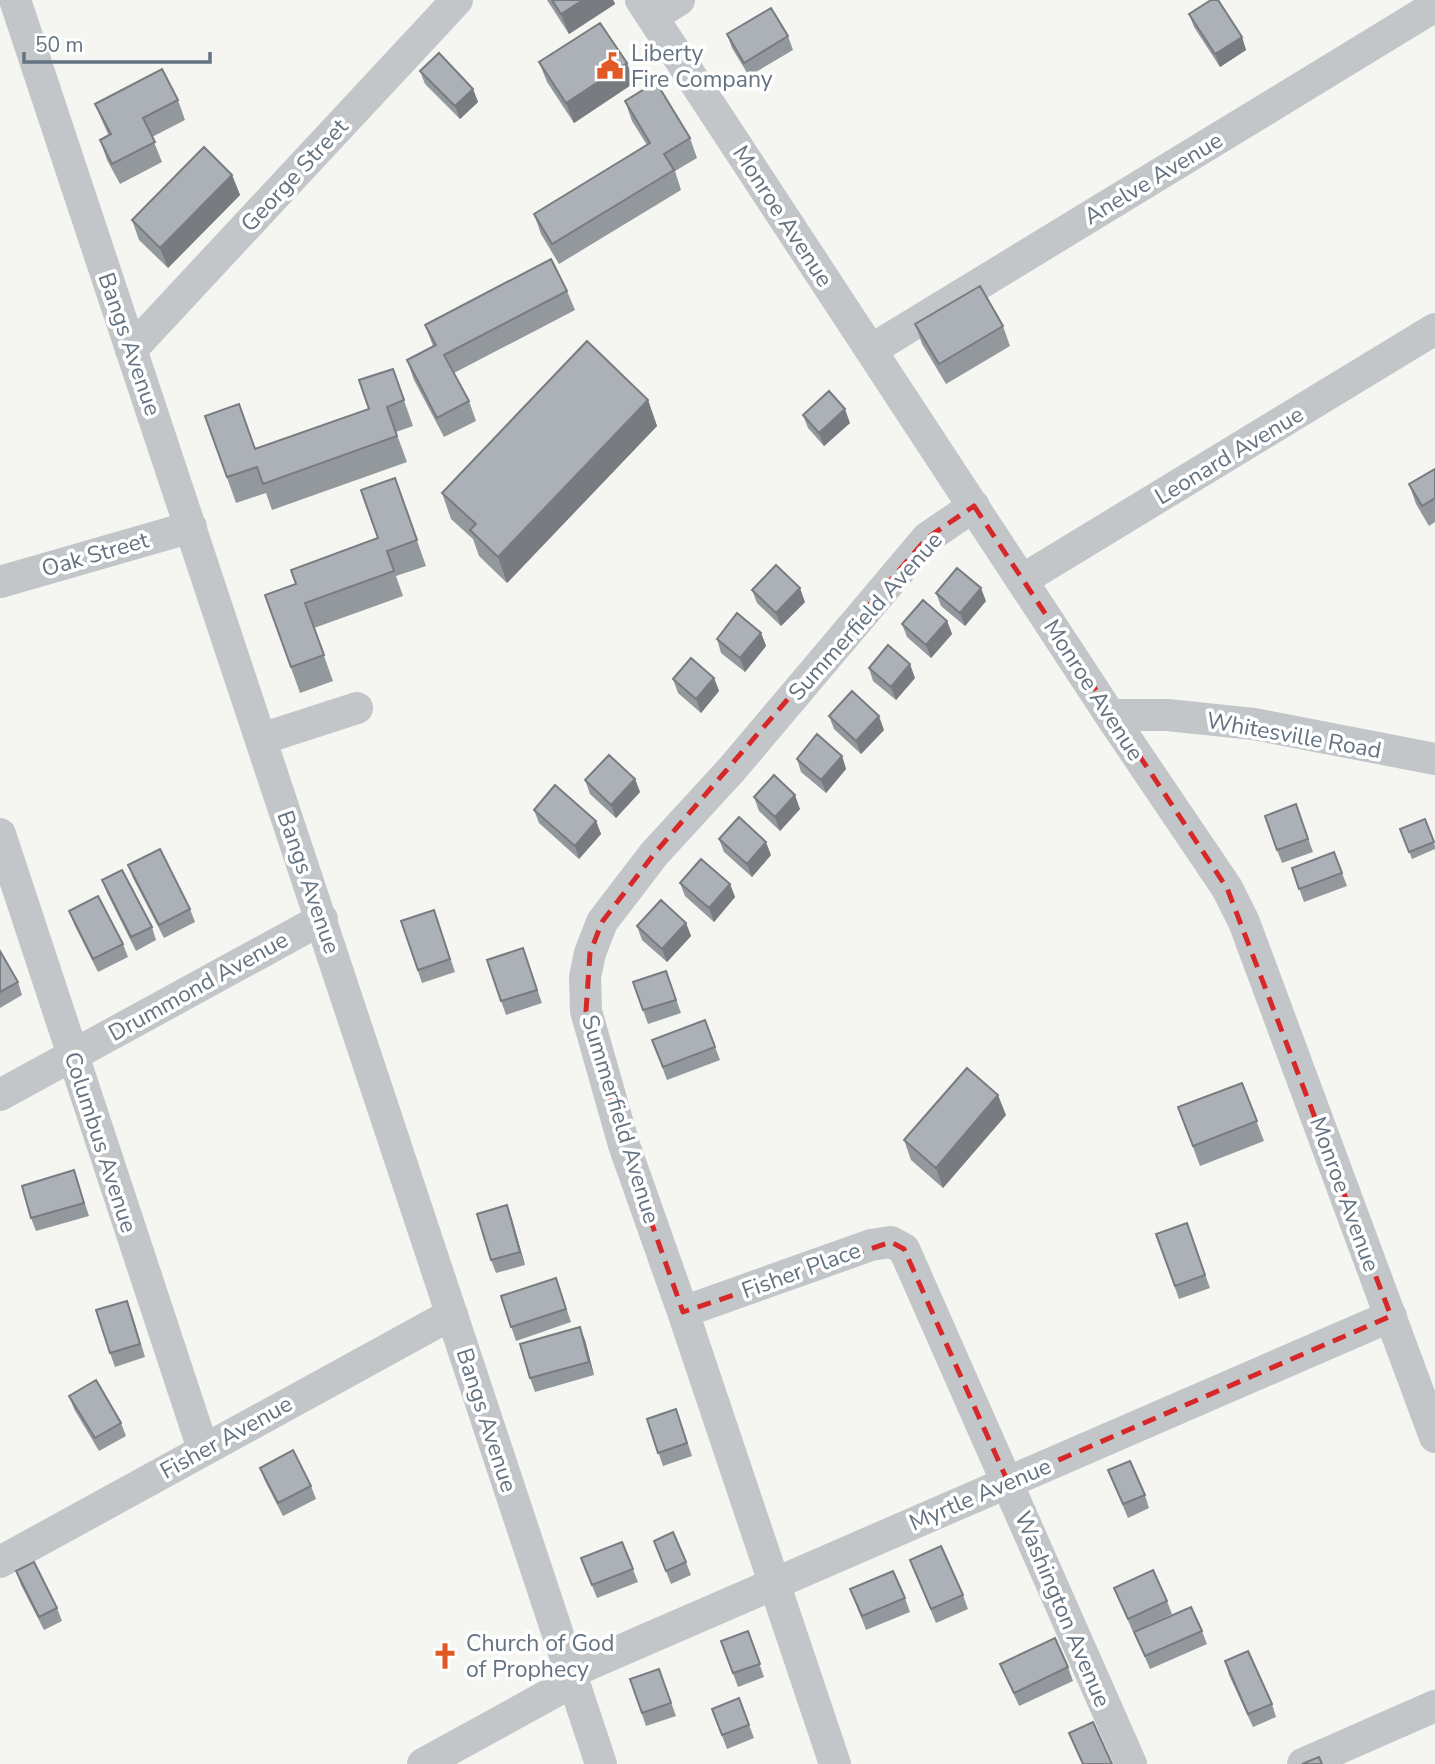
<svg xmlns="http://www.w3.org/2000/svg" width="1435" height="1764" font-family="'Nunito Sans',sans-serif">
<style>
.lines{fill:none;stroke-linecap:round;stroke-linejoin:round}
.minor{stroke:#c2c6c9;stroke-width:32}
.wall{fill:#93989d}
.shaded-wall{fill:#787c80}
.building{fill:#abb1b7;stroke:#787c80;stroke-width:2}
.marked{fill:none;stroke:#d62828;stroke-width:5;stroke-dasharray:14 9;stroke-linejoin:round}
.labels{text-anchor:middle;stroke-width:7;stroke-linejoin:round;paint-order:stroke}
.poi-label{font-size:23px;fill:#647382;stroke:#fff;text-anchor:start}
.street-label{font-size:23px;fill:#647382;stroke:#fff}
</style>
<rect width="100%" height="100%" fill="#f5f5f1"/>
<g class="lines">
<path class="minor" d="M15,0L601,1764
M641,0L1110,715L1227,888L1244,922L1435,1437
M652,17L679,0
M131,350L457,0
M871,350L1435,6
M1022,580L1435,329
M0,582L191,527
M1110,715H1167L1254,724L1435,759
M261,739L357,708
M0,834L203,1449
M0,1095L322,919
M683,1312L871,1245L891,1242L904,1249L1131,1764
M0,1562L452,1314
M571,1672L1391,1316
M423,1764L574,1681
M835,1764L683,1312L624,1145L586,1011L585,977L590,953L602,922L654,854L732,769L927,538L974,506
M1303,1764L1435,1706"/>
</g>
<path class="wall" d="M547,0H613L615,4L569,34Z
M1189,14L1242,37L1246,50L1220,67L1194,27Z
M727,34L788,36L793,50L749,76L732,48Z
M539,62L627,63L634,83L574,123L547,82Z
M420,71L473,89L478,102L460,119L425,84Z
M178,100L185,120L152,137L162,162L120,184L107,160L100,140L109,136L103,123L95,104Z
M625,101L690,138L697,158L675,171L681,190L559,264L541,234L534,214L647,145L632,121Z
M232,175L240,195L168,268L139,240L132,220Z
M567,291L575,310L454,373L469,401L476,421L444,437L414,380L407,360L433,346L425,325Z
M915,324L1003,326L1010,346L946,384L922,344Z
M393,369L413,426L396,432L407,462L272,510L266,493L236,503L205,416L255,449L369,409Z
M648,400L657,426L507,583L479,556L473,539L451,519L442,493Z
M803,415L850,423L824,446L808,428Z
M1435,469V522L1429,526L1416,504L1409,484Z
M395,478L426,566L396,576L403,596L314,628L333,681L300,693L265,595L296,584L378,538Z
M752,590L805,602L781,626L757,603Z
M936,593L986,601L965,626L941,606Z
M947,621L952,634L931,658L907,637L902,624Z
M761,633L766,646L745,672L721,653L717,639Z
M869,668L915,678L896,700L873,681Z
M714,678L719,691L701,713L678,693L673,679Z
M829,716L884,730L861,754L834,729Z
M842,756L846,769L826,793L801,772L797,759Z
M635,779L640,792L616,818L590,794L585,780Z
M754,797L800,809L780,831L759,811Z
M1296,804L1313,852L1282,863L1277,850Z
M534,810L596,821L601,834L579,859L539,823Z
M1425,819L1435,846V849L1412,859L1400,829Z
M719,839L771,855L752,877L724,852Z
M1334,852L1347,886L1304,902L1292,868Z
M128,865L190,909L195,922L164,938L133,878Z
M102,880L152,927L156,940L136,951L107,893Z
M680,883L730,884L735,897L714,922L685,896Z
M434,910L455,972L422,983L401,921Z
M69,911L123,944L128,957L98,972L74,924Z
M686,923L691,936L667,962L642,940L637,926Z
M523,948L542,1003L506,1015L487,960Z
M0,951L18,982L22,995L0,1008Z
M666,971L681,1013L648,1024L633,982Z
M705,1020L720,1060L667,1080L652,1040Z
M1242,1083L1264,1141L1200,1166L1178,1107Z
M1006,1115L943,1188L911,1160L904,1140Z
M74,1170L89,1216L36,1231L31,1218Z
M507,1205L525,1265L496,1273L491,1260Z
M1187,1223L1210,1288L1179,1299L1156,1234Z
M556,1278L571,1322L516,1341L501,1296Z
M132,1314L145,1357L115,1367L110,1353Z
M585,1340L594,1375L535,1392L530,1378Z
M69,1396L121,1423L126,1436L99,1451L74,1409Z
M647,1419L681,1422L692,1456L663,1466Z
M260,1468L311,1486L316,1499L283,1516L265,1481Z
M1108,1470L1145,1495L1149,1508L1128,1518Z
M654,1541L686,1562L691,1575L671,1584Z
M622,1542L638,1582L597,1598L581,1558Z
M910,1560L963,1595L968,1609L936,1623Z
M16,1571L57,1608L62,1621L44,1630L21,1585Z
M1114,1588L1167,1601L1172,1614L1133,1632Z
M850,1589L905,1598L910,1612L866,1630Z
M748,1631L764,1677L738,1687L721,1641Z
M1202,1631L1207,1644L1150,1669L1134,1632Z
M1225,1661L1272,1704L1276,1717L1253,1727L1229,1675Z
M1000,1664L1068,1667L1073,1681L1019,1706Z
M659,1669L676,1716L646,1726L630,1679Z
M739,1698L754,1738L727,1749L712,1709Z"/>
<path class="shaded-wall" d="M583,0H613L615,4L569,34L561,14Z
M1242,37L1246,50L1220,67L1215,54Z
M627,63L634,83L574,123L566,103Z
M473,89L478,102L460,119L455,106Z
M232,175L240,195L168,268L160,248Z
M648,400L657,426L507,583L498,557Z
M845,409L850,423L824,446L819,433Z
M800,588L805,602L781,626L776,613Z
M981,588L986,601L965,626L960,613Z
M947,621L952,634L931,658L926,645Z
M761,633L766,646L745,672L740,658Z
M910,664L915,678L896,700L891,687Z
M714,678L719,691L701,713L696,699Z
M879,716L884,730L861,754L856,741Z
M842,756L846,769L826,793L821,780Z
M635,779L640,792L616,818L611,805Z
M795,795L800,809L780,831L775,817Z
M596,821L601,834L579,859L575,846Z
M766,842L771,855L752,877L747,864Z
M730,884L735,897L714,922L709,908Z
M686,923L691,936L667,962L662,949Z
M998,1095L1006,1115L943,1188L936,1168Z
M507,1205L512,1219L525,1265L520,1252Z
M580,1327L585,1340L594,1375L589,1362Z"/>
<path class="building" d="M552,0H583L561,14Z
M1211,0H1218L1242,37L1215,54L1189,14Z
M771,8L788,36L744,63L727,34Z
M600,23L627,63L566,103L539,62Z
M439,53L473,89L455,106L420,71Z
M162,69L178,100L143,118L155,142L112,164L100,140L111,134L95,104Z
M656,82L690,138L664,154L674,170L552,244L534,214L650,143L625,101Z
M204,147L232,175L160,248L132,220Z
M551,259L567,291L444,355L469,401L437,418L407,360L436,345L425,325Z
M980,286L1003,326L939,364L915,324Z
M587,341L648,400L498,557L470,530L476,524L442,493Z
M393,369L404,400L387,407L397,436L263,484L257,467L227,477L205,416L239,404L255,449L369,409L359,380Z
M829,391L845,409L819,433L803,415Z
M1435,469V498L1422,506L1409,484Z
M395,478L417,540L387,551L394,571L305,603L324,655L291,667L265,595L296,584L291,570L378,538L361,490Z
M776,565L800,588L776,613L752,590Z
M957,568L981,588L960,613L936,593Z
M923,600L947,621L926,645L902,624Z
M737,613L761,633L740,658L717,639Z
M888,645L910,664L891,687L869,668Z
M691,658L714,678L696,699L673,679Z
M852,691L879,716L856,741L829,716Z
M817,734L842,756L821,780L797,759Z
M609,755L635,779L611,805L585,780Z
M774,775L795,795L775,817L754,797Z
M555,785L596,821L575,846L534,810Z
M1296,804L1308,839L1277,850L1265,816Z
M739,817L766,842L747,864L719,839Z
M1425,819L1434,842L1409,852L1400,829Z
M160,849L190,909L159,925L128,865Z
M1334,852L1342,873L1299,889L1292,868Z
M701,859L730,884L709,908L680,883Z
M122,870L152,927L131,937L102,880Z
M98,896L123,944L93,959L69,911Z
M661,900L686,923L662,949L637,926Z
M434,910L450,959L418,970L401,921Z
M523,948L537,990L501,1001L487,960Z
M0,951L18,982L0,992Z
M666,971L676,1000L643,1010L633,982Z
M705,1020L715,1047L663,1067L652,1040Z
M967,1068L998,1095L936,1168L904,1140Z
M1242,1083L1257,1121L1193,1146L1178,1107Z
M74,1170L84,1203L31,1218L22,1186Z
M507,1205L520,1252L491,1260L477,1214Z
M1187,1223L1205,1275L1175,1286L1156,1234Z
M556,1278L566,1309L511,1327L501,1296Z
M127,1301L140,1344L110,1353L96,1310Z
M580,1327L589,1362L530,1378L520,1344Z
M96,1380L121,1423L95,1438L69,1396Z
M676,1409L687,1443L658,1453L647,1419Z
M293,1450L311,1486L278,1503L260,1468Z
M1130,1461L1145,1495L1123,1504L1108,1470Z
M673,1532L686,1562L666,1571L654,1541Z
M622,1542L633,1569L592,1585L581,1558Z
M941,1546L963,1595L931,1609L910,1560Z
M34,1562L57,1608L39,1617L16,1571Z
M1153,1570L1167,1601L1128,1619L1114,1588Z
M893,1571L905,1598L862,1616L850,1589Z
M1191,1607L1202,1631L1145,1656L1134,1632Z
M748,1631L760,1664L733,1673L721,1641Z
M1055,1638L1068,1667L1014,1693L1000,1664Z
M1248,1651L1272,1704L1248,1714L1225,1661Z
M659,1669L671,1703L642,1713L630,1679Z
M739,1698L749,1725L722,1735L712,1709Z
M1093,1722L1112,1764H1083L1069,1733Z
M1319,1757L1322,1764H1302Z"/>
<path class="marked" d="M974,506L1227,888L1391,1316L1008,1482L904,1249L891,1242L683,1312L624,1145L586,1011L590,953L602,922L654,854L927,538Z"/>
<defs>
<symbol id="civic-bare" viewBox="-9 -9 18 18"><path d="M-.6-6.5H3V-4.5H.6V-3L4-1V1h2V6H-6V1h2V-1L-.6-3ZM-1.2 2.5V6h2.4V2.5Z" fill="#e15a25" stroke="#fff" stroke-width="2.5" paint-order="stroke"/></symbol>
<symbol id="church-bare" viewBox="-9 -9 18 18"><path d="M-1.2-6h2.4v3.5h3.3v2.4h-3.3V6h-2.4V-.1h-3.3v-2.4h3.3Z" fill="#e15a25" stroke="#fff" stroke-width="2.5" paint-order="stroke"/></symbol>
</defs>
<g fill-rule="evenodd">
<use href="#civic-bare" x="591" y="47" width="38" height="38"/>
<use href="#church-bare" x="426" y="1637" width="38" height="38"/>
</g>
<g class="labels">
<g class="poi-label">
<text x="631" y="61">Liberty<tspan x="631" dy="26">Fire Company</tspan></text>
<text x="466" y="1651">Church of God<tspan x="466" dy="26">of Prophecy</tspan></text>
</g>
<g class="street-label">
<text transform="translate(294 175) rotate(-47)" y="8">George Street</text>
<text transform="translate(1153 178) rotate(-31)" y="8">Anelve Avenue</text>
<text transform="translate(783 216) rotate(57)" y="8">Monroe Avenue</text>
<text transform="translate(130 344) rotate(71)" y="8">Bangs Avenue</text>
<text transform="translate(1229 455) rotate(-31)" y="8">Leonard Avenue</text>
<text transform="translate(95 554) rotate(-16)" y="8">Oak Street</text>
<text transform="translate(865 616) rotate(-48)" y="8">Summerfield Avenue</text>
<text transform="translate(1094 690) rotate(57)" y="8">Monroe Avenue</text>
<text transform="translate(1294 735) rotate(10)" y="8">Whitesville Road</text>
<text transform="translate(309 882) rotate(71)" y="8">Bangs Avenue</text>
<text transform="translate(198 986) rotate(-29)" y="8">Drummond Avenue</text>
<text transform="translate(621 1119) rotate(73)" y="8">Summerfield Avenue</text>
<text transform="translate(101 1142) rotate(72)" y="8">Columbus Avenue</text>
<text transform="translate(1345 1194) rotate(70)" y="8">Monroe Avenue</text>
<text transform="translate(801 1270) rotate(-20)" y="8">Fisher Place</text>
<text transform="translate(487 1420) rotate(72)" y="8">Bangs Avenue</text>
<text transform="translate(226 1437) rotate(-29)" y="8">Fisher Avenue</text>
<text transform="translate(980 1494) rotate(-23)" y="8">Myrtle Avenue</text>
<text transform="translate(1063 1609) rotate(67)" y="8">Washington Avenue</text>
</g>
</g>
<path d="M24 52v10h186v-10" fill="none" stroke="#647382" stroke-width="3.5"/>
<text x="35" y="52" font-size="21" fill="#647382" stroke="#ffffff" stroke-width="5" paint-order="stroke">50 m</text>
</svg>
